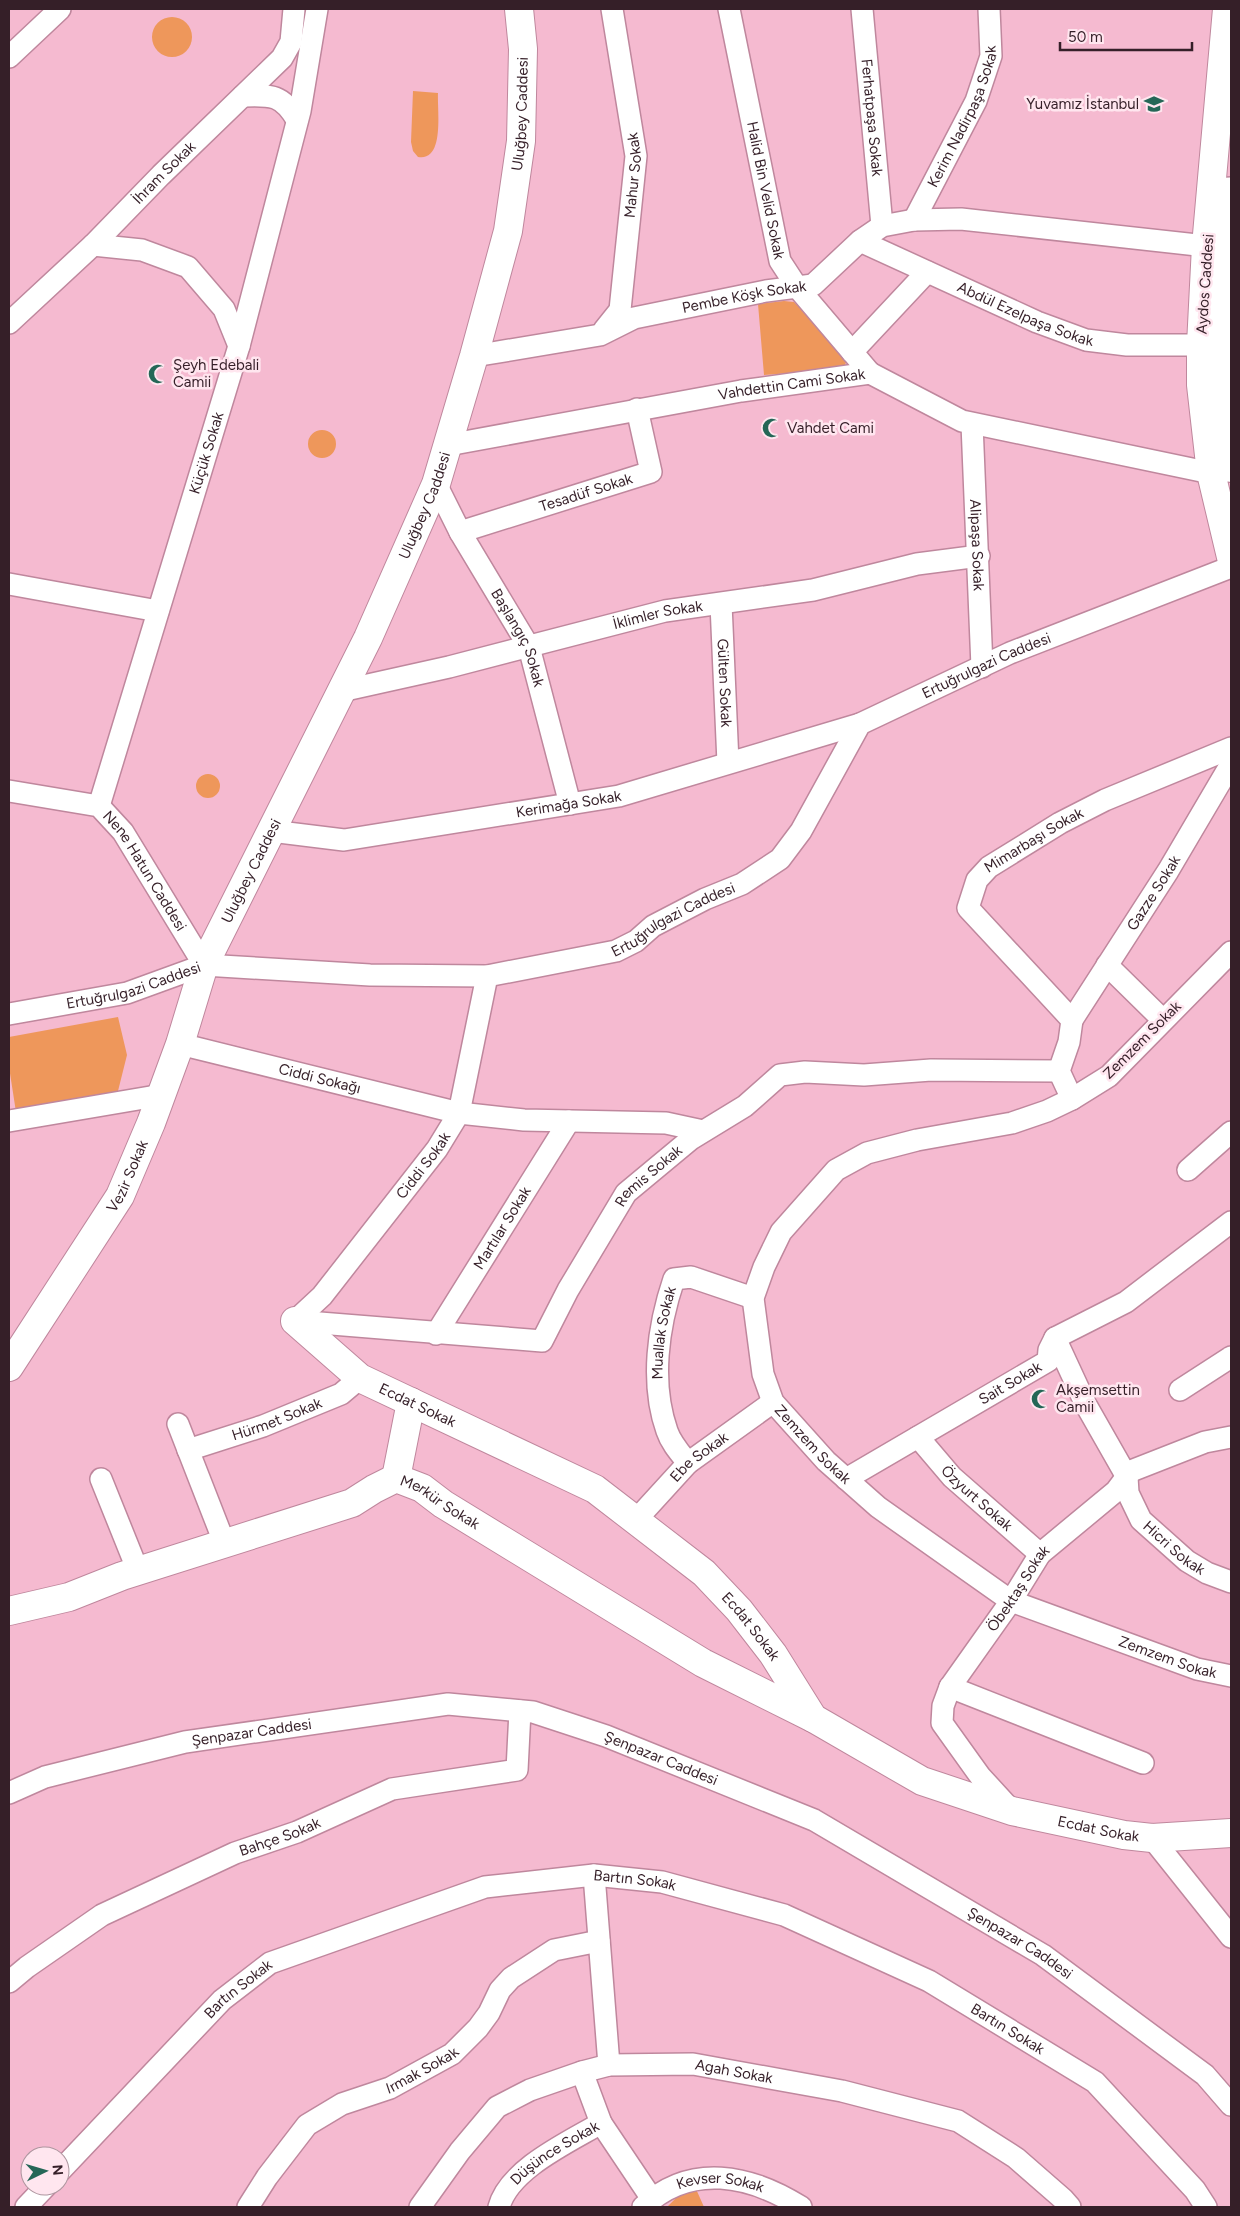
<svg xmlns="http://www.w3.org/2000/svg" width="1240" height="2216" font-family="Figtree,sans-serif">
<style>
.green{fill:#ee975b}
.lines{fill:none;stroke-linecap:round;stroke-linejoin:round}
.street-casing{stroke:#bf879d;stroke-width:24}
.secondary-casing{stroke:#bf879d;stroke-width:30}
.primary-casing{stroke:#bf879d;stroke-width:30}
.street{stroke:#fff;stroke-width:21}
.secondary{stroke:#fff;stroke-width:28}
.primary{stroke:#fff;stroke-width:28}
.labels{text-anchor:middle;stroke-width:5;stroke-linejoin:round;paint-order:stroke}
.poi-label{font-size:15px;fill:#351f28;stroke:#ffe6ef;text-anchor:start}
.street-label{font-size:15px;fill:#351f28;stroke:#ffe6ef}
</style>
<rect width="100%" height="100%" fill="#f5bad0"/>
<path class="green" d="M152 37a20 20 0 1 1 40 0a20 20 0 1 1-40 0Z
M413,91L438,93C437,110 445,162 418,157L413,151L411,142Z
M784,301L794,302L842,353L846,362L844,369L764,375L758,304Z
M308 444a14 14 0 1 1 28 0a14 14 0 1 1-28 0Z
M196 786a12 12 0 1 1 24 0a12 12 0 1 1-24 0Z
M118,1017L127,1055L117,1095L16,1112L9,1067V1037Z
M696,2189L704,2207H667L677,2197Z"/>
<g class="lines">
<defs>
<g id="street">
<path id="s1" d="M729,9L780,261L797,287L870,373"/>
<path id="s2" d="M862,9L882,226"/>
<path d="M9,57L60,9"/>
<path d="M243,96C271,95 282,94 297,120"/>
<path d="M1213,189L1231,188"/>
<path id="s3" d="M914,220L976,101L991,56L989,9"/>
<path id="s4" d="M860,241L1037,322L1086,340L1127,345H1201"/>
<path d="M93,245L142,250L188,267L224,309L239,346"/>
<path id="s5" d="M9,323L93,245L161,175L282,58L291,42L294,9"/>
<path id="s6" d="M604,330L620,310L636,156L612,9"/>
<path d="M852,352L927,272"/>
<path id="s7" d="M474,356L600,335L634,318L766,291L813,285L860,241L882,226L914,220L961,219L1206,246"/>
<path id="s8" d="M972,424L982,667"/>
<path id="s9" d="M448,445L741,391L870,373L962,421L1211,473"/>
<path id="s10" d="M436,484L460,532L529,647L570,804"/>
<path id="s11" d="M460,532L651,472L637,409"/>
<path d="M9,584L158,611"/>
<path id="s12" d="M721,604L728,763"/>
<path id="s13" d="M341,691L449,667L665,611L813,590L917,564L979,556"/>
<path id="s14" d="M9,791L99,806L123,832L204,965"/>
<path id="s15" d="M99,806L239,346L300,111L317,9"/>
<path id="s16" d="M271,831L344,840L619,796L860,724"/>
<path id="s17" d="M1231,952L1109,1076L1072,1099L1047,1111L1012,1123L917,1140L867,1153L836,1170L781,1232L764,1267L753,1298L763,1374L773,1402L826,1461L878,1507L1011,1601L1197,1669L1231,1676"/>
<path d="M1107,965L1163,1020"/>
<path id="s18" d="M9,1014L127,993L204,965L370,975L487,976L616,951L636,941L653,926L705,899L742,884L780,859L801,831L860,724L1010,653L1231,567"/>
<path id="s19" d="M1072,1020L1168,871L1231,764"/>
<path id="s20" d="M180,1044L459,1113L524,1120L666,1123L703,1131"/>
<path id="s21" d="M1072,1099L1059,1071L1069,1042L1072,1020L968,908L977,880L989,867L1060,823L1105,800L1231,748"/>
<path d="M9,1121L162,1095"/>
<path d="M1188,1170L1231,1132"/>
<path id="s22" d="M295,1321L542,1341L568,1290L626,1193L691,1139L745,1106L780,1075L805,1072L864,1075L931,1070L1059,1071"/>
<path id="s23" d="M295,1321L322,1296L437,1149L459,1113L487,976"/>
<path id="s24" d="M436,1334L569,1121"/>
<path id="s25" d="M1055,1338L1086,1405L1127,1477L1128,1493L1141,1520L1187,1561L1207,1573L1231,1582"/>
<path d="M1180,1390L1231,1357"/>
<path d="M178,1424L224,1542"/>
<path id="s26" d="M918,1437L952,1477L1040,1554"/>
<path id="s27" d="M188,1450L263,1426L341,1394L360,1378"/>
<path id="s28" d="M688,1463C680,1453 671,1443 667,1431C650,1383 658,1326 674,1279L691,1277L753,1298"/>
<path d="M101,1479L138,1571"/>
<path id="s29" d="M846,1479L1048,1361L1049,1350L1055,1338L1126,1302L1231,1222"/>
<path id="s30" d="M635,1521L688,1463L773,1402"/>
<path d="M950,1687L1143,1763"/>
<path id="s31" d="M9,1793L45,1777L185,1742L448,1704L533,1712L606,1736L814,1820L1043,1955L1205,2075L1231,2105"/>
<path id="s32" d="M1012,1811L980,1776L942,1723L943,1706L950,1687L1011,1601L1040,1554L1116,1491L1131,1471L1205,1442L1231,1437"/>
<path d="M1152,1838L1231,1937"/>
<path d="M594,1875L609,2065"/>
<path id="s33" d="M9,1982L27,1967L102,1915L235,1853L297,1832L392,1789L517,1770L520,1711"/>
<path d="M601,2123L652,2199"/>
<path id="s34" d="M60,2171L222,2000L270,1963L485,1887L594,1875L662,1882L784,1915L929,1981L1095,2082L1195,2190L1206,2207"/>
<path d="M26,2207L46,2186"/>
<path id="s35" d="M248,2207L267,2177L307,2125L342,2104L390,2088L452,2054L478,2028L489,2013L500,1990L511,1978L554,1950L599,1941"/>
<path id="s36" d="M420,2207L460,2151L497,2107L530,2090L582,2072L609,2065L693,2064L842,2091L958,2121L1016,2158L1063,2199L1070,2207"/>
<path id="s37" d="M499,2207C509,2169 569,2142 601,2123L582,2072"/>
<path id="s38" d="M643,2207C691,2162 750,2175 801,2207"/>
</g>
<g id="secondary">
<path id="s39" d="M295,1321L360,1378L595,1489L704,1573L739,1610L773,1654L813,1718L922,1781L1012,1811L1124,1835L1152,1838L1231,1833"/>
<path id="s40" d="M9,1367L120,1196L151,1123L180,1044L204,965L368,638L436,484L474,356L508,231L521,141L523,49L519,9"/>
<path d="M396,1478L411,1402"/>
<path id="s41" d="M9,1611L69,1597L122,1576L352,1503L374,1489L396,1478L422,1488L443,1504L703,1663L813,1718"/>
</g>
<path id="primary" d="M1227,9L1206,246L1201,345V385L1211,473L1231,557
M1231,204C1224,293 1214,380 1231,468"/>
</defs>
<use href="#street" class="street-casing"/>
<use href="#secondary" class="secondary-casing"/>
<use href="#primary" class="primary-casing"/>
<use href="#street" class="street"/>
<use href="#secondary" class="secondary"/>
<use href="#primary" class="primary"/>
</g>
<defs>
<symbol id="school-bare" viewBox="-9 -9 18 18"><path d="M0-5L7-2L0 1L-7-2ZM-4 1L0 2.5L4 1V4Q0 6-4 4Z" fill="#256757" stroke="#ffe6ef" stroke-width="2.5" paint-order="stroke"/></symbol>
<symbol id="mosque-bare" viewBox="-9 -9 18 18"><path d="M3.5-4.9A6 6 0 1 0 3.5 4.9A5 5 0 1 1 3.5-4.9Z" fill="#256757" stroke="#ffe6ef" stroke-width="2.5" paint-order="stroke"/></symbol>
</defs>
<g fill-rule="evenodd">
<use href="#school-bare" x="1140" y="90" width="28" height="28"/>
<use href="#mosque-bare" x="144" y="360" width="28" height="28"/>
<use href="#mosque-bare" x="758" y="414" width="28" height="28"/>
<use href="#mosque-bare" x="1027" y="1385" width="28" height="28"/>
</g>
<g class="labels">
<g class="poi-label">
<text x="1139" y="109" text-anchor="end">Yuvamız İstanbul</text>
<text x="173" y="370">Şeyh Edebali<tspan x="173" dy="17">Camii</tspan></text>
<text x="787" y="433">Vahdet Cami</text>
<text x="1056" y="1395">Akşemsettin<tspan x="1056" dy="17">Camii</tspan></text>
</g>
<g class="street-label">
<text dy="5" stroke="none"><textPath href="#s40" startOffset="1365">Uluğbey Caddesi</textPath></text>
<text dy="5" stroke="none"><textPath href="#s3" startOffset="115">Kerim Nadirpaşa Sokak</textPath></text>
<text dy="5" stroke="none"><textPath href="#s2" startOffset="109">Ferhatpaşa Sokak</textPath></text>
<text dy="5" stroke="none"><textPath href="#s5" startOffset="216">İhram Sokak</textPath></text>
<text dy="5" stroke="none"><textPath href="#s6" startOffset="161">Mahur Sokak</textPath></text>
<text dy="5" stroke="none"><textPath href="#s1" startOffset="185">Halid Bin Velid Sokak</textPath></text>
<text transform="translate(1205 284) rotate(-86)" y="5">Aydos Caddesi</text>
<text dy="5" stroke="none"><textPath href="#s7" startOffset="278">Pembe Köşk Sokak</textPath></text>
<text dy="5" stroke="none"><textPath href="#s4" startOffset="181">Abdül Ezelpaşa Sokak</textPath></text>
<text dy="5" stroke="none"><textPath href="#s9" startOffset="349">Vahdettin Cami Sokak</textPath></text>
<text dy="5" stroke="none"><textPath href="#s15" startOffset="369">Küçük Sokak</textPath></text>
<text dy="5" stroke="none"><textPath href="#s11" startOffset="132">Tesadüf Sokak</textPath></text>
<text dy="5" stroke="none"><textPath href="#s40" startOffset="960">Uluğbey Caddesi</textPath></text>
<text dy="5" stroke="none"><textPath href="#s8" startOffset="121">Alipaşa Sokak</textPath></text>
<text dy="5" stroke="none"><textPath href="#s13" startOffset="326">İklimler Sokak</textPath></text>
<text dy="5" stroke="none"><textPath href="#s10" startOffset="175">Başlangıç Sokak</textPath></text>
<text dy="5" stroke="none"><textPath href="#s18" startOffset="1102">Ertuğrulgazi Caddesi</textPath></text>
<text dy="5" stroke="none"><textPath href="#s12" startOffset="79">Gülten Sokak</textPath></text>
<text dy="5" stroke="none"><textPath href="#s16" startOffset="301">Kerimağa Sokak</textPath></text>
<text dy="5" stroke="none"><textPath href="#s21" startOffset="336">Mimarbaşı Sokak</textPath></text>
<text dy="5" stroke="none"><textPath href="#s40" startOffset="555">Uluğbey Caddesi</textPath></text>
<text dy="5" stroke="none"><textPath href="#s14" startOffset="171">Nene Hatun Caddesi</textPath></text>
<text dy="5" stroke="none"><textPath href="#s19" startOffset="151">Gazze Sokak</textPath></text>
<text dy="5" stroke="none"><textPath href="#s18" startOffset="682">Ertuğrulgazi Caddesi</textPath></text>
<text dy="5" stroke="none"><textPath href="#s18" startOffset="128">Ertuğrulgazi Caddesi</textPath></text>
<text transform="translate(1142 1040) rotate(-45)" y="5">Zemzem Sokak</text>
<text dy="5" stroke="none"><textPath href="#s20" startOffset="144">Ciddi Sokağı</textPath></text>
<text dy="5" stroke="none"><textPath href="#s23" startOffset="202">Ciddi Sokak</textPath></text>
<text dy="5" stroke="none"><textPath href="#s40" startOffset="225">Vezir Sokak</textPath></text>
<text dy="5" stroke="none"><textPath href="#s22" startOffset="446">Remis Sokak</textPath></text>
<text dy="5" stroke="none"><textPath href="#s24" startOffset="125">Martılar Sokak</textPath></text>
<text dy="5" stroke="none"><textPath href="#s28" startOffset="138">Muallak Sokak</textPath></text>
<text dy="5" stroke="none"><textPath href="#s29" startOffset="190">Sait Sokak</textPath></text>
<text dy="5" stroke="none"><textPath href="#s39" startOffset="150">Ecdat Sokak</textPath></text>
<text dy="5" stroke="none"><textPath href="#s27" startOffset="94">Hürmet Sokak</textPath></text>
<text dy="5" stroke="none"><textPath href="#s17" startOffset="785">Zemzem Sokak</textPath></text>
<text dy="5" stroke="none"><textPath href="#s30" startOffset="91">Ebe Sokak</textPath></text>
<text dy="5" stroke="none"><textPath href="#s26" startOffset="85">Özyurt Sokak</textPath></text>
<text dy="5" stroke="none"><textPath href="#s41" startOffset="461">Merkür Sokak</textPath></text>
<text dy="5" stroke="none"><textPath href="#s25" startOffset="246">Hicri Sokak</textPath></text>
<text dy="5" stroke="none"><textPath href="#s32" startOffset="270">Öbektaş Sokak</textPath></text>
<text dy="5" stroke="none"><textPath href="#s39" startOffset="555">Ecdat Sokak</textPath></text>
<text dy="5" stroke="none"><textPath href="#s17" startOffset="1205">Zemzem Sokak</textPath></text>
<text dy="5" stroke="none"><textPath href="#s31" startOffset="251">Şenpazar Caddesi</textPath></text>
<text dy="5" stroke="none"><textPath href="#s31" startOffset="671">Şenpazar Caddesi</textPath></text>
<text dy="5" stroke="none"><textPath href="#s39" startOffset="975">Ecdat Sokak</textPath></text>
<text dy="5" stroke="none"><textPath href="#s33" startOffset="309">Bahçe Sokak</textPath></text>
<text dy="5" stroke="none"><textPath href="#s34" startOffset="675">Bartın Sokak</textPath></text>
<text dy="5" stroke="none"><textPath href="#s31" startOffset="1076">Şenpazar Caddesi</textPath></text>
<text dy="5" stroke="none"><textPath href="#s34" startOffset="255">Bartın Sokak</textPath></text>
<text dy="5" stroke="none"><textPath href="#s34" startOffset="1080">Bartın Sokak</textPath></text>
<text dy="5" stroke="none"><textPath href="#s35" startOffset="229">Irmak Sokak</textPath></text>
<text dy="5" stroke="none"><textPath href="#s36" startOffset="372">Agah Sokak</textPath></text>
<text dy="5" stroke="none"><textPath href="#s37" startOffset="80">Düşünce Sokak</textPath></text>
<text dy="5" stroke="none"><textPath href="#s38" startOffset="85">Kevser Sokak</textPath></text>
</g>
</g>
<rect width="1240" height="2216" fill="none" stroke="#351f28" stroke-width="20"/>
<g transform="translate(45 2171) rotate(85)"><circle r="24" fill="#ffe6ef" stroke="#ae969f"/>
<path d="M0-4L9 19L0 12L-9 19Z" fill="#256757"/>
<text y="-8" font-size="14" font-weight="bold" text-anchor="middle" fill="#351f28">N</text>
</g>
<path d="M1060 42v8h132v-8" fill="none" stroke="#351f28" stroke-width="2.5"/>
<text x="1068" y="42" font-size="15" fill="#351f28" stroke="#ffe6ef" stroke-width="4" paint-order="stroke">50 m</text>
</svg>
